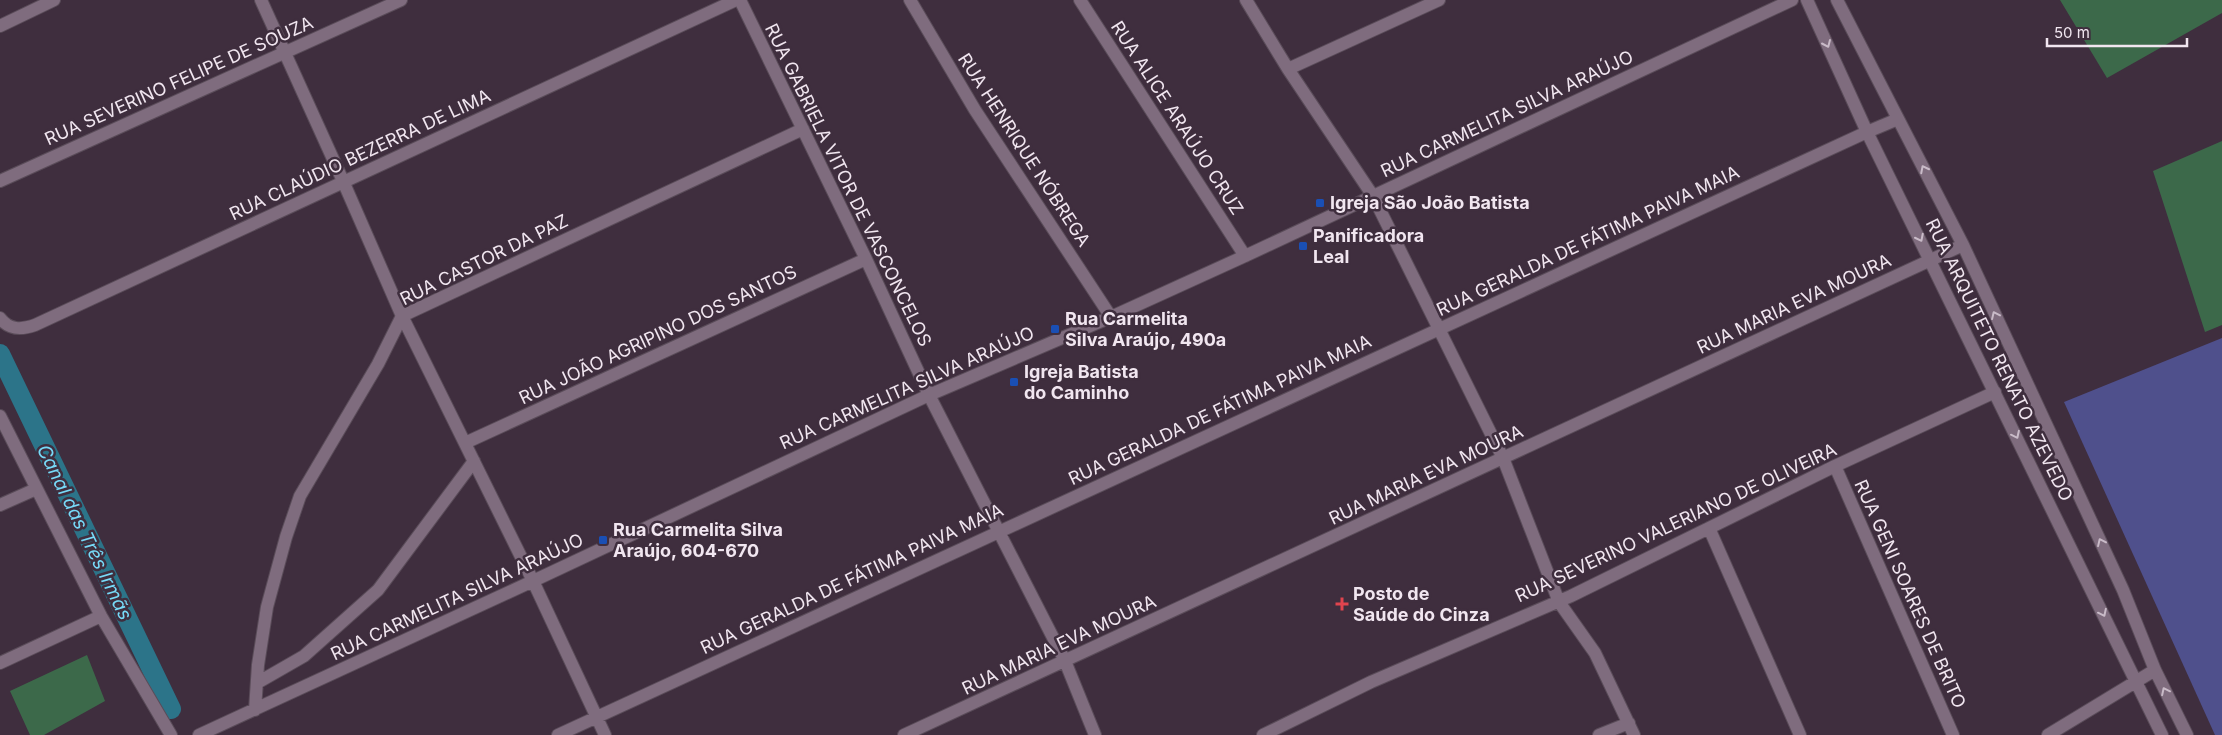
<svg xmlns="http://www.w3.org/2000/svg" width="2222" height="735" font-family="Inter,sans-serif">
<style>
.green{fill:#3c694a}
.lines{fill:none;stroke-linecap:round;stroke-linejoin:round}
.canal{stroke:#2c7489;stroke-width:20}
.building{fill:#4f508c}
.minor-casing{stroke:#5a4c59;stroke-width:14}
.minor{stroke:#7f6c7e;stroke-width:12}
.oneway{stroke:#c9bbc8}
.transit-dot{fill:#1a4fb4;stroke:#3f2e3e;stroke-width:2}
.health-dot{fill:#e0444e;stroke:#3f2e3e;stroke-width:2}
.labels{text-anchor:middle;stroke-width:5;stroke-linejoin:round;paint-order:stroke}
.street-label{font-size:18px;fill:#f1e6f0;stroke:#3f2e3e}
.poi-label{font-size:18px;font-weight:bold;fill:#f1e6f0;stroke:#3f2e3e;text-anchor:start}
.water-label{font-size:19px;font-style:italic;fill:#77daf8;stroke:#3f2e3e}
</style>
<rect width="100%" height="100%" fill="#3f2e3e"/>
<path class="green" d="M2060,0H2222V13L2107,78Z
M2222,141V325L2205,332L2153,171Z
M87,655L105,701L44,735H30L10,691Z"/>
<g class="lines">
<path class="canal" d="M0,354L171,709"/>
</g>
<path class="building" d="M2222,338V735H2215L2064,402Z"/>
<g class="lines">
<defs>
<path id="minor" d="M261,0L343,181L402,316L533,581L605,735
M740,0L866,259L929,395L1065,661L1095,735
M910,0L975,110L1111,317
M1080,0L1245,256
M1246,0L1288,69L1373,196L1503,458L1559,602L1595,653L1634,735
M1807,0L1867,132L2162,735
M1837,0L1963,245L2123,590L2155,670L2187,735
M0,26L54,0
M1288,69L1439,0
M0,181L401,0
M0,318C9,330 21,330 35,325L736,0
M0,416L101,616L171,735
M465,443L866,259
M1835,466L1953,735
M0,505L36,489
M1709,528L1800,735
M0,663L101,616
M257,683L304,656L378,590L474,461
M255,710L258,665L267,607L286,537L300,496L378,364L402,316L803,129
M199,735L533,581L929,395L1111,317L1245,256L1792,0
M558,735L1867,132L1898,119
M904,735L1963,245
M1263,735L1371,682L1571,596L1835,466L1995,392
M1599,735L1629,723
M2048,735L2155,670"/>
</defs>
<use href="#minor" class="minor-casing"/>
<use href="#minor" class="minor"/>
</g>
<defs><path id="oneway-chevron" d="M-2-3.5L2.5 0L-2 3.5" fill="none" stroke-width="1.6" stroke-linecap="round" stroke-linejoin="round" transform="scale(1.25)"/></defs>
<g class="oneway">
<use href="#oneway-chevron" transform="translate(1827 44) rotate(66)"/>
<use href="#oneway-chevron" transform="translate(1924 169) rotate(-117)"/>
<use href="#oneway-chevron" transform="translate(1920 238) rotate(63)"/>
<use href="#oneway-chevron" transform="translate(1995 315) rotate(-115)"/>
<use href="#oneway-chevron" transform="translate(2016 435) rotate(64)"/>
<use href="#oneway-chevron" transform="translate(2101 542) rotate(-115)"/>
<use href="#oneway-chevron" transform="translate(2103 613) rotate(64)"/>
<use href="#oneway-chevron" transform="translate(2165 691) rotate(-116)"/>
</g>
<g class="transit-dot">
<rect x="1315" y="198" width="10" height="10" rx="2.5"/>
<rect x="1298" y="241" width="10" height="10" rx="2.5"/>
<rect x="1050" y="324" width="10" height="10" rx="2.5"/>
<rect x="1009" y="377" width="10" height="10" rx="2.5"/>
<rect x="598" y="535" width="10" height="10" rx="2.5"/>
</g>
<path class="health-dot" d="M1339.5 596.5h5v5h5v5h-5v5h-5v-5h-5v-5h5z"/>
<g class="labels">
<g class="street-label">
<text transform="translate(179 81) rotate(-24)" y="6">RUA SEVERINO FELIPE DE SOUZA</text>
<text transform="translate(1507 114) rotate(-25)" y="6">RUA CARMELITA SILVA ARAÚJO</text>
<text transform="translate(1177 118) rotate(57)" y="6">RUA ALICE ARAÚJO CRUZ</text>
<text transform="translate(1024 150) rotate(57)" y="6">RUA HENRIQUE NÓBREGA</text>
<text transform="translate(360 155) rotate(-25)" y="6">RUA CLAÚDIO BEZERRA DE LIMA</text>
<text transform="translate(848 185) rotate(64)" y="6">RUA GABRIELA VITOR DE VASCONCELOS</text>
<text transform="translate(1588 241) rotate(-25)" y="6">RUA GERALDA DE FÁTIMA PAIVA MAIA</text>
<text transform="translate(484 260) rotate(-26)" y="6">RUA CASTOR DA PAZ</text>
<text transform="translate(1794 304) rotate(-25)" y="6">RUA MARIA EVA MOURA</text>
<text transform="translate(658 335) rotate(-25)" y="6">RUA JOÃO AGRIPINO DOS SANTOS</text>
<text transform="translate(1999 360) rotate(64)" y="6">RUA ARQUITETO RENATO AZEVEDO</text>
<text transform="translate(907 388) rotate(-24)" y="6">RUA CARMELITA SILVA ARAÚJO</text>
<text transform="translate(1220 410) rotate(-25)" y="6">RUA GERALDA DE FÁTIMA PAIVA MAIA</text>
<text transform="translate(1426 475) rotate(-25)" y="6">RUA MARIA EVA MOURA</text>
<text transform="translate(1676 523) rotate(-25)" y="6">RUA SEVERINO VALERIANO DE OLIVEIRA</text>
<text transform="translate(852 579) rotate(-25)" y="6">RUA GERALDA DE FÁTIMA PAIVA MAIA</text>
<text transform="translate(1910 594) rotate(66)" y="6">RUA GENI SOARES DE BRITO</text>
<text transform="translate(457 597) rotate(-25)" y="6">RUA CARMELITA SILVA ARAÚJO</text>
<text transform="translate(1059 645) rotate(-25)" y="6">RUA MARIA EVA MOURA</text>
</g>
<g class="poi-label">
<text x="1330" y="209">Igreja São João Batista</text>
<text x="1313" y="242">Panificadora<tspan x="1313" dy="21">Leal</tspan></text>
<text x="1065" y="325">Rua Carmelita<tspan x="1065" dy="21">Silva Araújo, 490a</tspan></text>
<text x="1024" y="378">Igreja Batista<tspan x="1024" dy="21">do Caminho</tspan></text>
<text x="613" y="536">Rua Carmelita Silva<tspan x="613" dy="21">Araújo, 604-670</tspan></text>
<text x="1353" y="600">Posto de<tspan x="1353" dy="21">Saúde do Cinza</tspan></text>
</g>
<g class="water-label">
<text transform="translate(85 532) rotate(64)" y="7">Canal das Três Irmãs</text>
</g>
</g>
<path d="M2047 38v8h140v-8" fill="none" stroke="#f1e6f0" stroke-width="2.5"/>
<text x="2054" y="38" font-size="15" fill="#f1e6f0" stroke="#3f2e3e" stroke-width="4" paint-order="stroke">50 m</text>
</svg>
